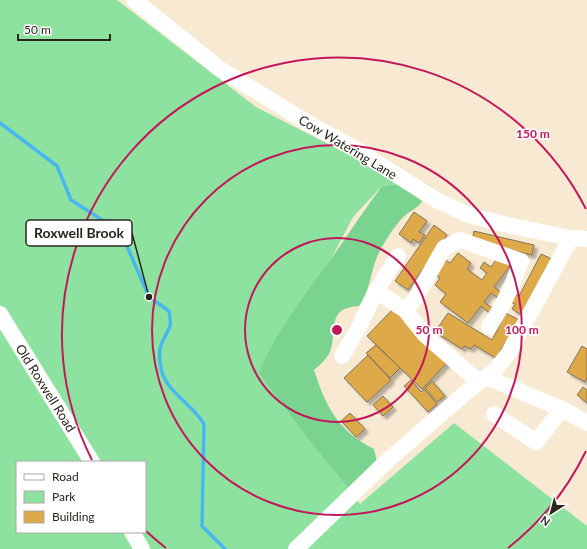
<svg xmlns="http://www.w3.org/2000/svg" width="587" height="549" font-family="Lato,sans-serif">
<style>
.green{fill:#8ee2a0;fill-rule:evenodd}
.forest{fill:#7bd390}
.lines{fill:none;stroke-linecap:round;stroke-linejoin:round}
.stream{stroke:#48b7ef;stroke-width:3.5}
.building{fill:#dea948;stroke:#7f735e;filter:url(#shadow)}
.minor{stroke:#fff;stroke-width:16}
.ring{fill:none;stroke:#c2185b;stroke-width:2}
.labels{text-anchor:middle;stroke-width:3;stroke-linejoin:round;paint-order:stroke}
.street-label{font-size:13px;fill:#2b261d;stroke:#fff}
.centre{fill:#c2185b;stroke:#fff;stroke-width:2}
.ring-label{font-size:12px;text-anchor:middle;font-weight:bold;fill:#c2185b;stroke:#fff;stroke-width:3;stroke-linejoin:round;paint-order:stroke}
.leader{fill:none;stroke:#2b261d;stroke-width:1.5}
.callout-dot{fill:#2b261d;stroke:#fff;stroke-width:1.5}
.callout{fill:#fff;stroke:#2b261d;stroke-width:1.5}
.callout-label{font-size:14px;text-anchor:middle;font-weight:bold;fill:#2b261d}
</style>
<defs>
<filter id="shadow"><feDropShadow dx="3.5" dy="3.5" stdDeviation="1" flood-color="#0004"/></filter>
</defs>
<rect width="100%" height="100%" fill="#f8e9d2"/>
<path class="green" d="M0,0H117L256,107L357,159L400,184L382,186L353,217L331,259L280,334L350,490L360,504L454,423L587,526V549H0ZM17,462H145V532H17Z"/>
<path class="forest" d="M400,184L417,191L422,202C417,208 414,209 408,213C397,221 382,245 377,257C370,274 370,291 359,306C327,308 337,327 331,349C328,358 321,364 314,370C326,407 338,431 374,449L378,466L350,490L310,441L259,373C276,331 305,295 331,259C348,235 364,210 382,186Z"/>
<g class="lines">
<path class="stream" d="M0,123L57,166L71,200L113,227L123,237L149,297L169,311C170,316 171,322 170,326C167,334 161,342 160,349C156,391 187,396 204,424L202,526L225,549"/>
</g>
<path class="building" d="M414,212L427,221L419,232L425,235L419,243L413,239L411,243L399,234Z
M434,225L447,235L408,290L395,281Z
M474,231L534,245L532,255L472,241Z
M458,253L471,263L467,269L482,280L487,273L480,268L484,262L491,267L498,257L510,266L494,287L502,293L498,298L491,293L484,302L495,310L492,315L481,306L468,323L440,302L446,294L435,285L440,278L432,272L443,258L450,263Z
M541,254L552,259L522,315L512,309L515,304L511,302L515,294L519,296Z
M393,309L448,362L422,389L367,336Z
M448,313L492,340L506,313L519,320L496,358L474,345L471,349L464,346L462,349L435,332Z
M376,345L400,368L390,378L366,353Z
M582,346L587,349V378L585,382L567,372Z
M368,355L391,380L367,402L344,378Z
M411,380L421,392L424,389L437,404L428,412L404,386Z
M432,381L445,396L437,402L425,388Z
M583,387L587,390V403L577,395Z
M383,396L393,407L383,416L373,405Z
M350,413L365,429L356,437L341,421Z"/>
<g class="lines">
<path class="minor" d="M134,0L220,69L311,125L351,146L436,200L469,215L507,225L571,238L587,239
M376,291L398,256
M405,310L415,299L444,248L460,240L521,261C513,285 503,306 489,327
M0,314L92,462
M342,356L358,329L376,291L405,310L425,335L479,382
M486,377L562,409L587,423
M494,414L536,442L562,409
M132,532L142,549
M296,549L387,461L463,395L496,369L508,354L571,238"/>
</g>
<g class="ring">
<circle cx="337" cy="330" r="92"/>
<circle cx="337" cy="330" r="185"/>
<path d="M586 451A277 277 0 0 1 508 548M166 548A277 277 0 0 1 146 531M92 460A277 277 0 1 1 586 209"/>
</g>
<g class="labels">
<g class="street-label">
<text transform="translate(348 147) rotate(31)" y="5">Cow Watering Lane</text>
<text transform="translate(46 388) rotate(58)" y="5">Old Roxwell Road</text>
</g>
</g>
<circle cx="337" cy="330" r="6" class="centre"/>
<g class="ring-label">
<text x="533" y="138">150 m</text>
<text x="429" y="334">50 m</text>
<text x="522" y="334">100 m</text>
</g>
<path class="leader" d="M149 297L132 233"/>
<circle class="callout-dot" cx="149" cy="297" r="4"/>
<rect class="callout" x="26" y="220" width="106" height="26" rx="4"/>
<g class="callout-label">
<text x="79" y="238">Roxwell Brook</text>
</g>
<rect x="16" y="461" width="130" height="72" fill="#ffffff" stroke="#aaa8a5"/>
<rect x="24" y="474" width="20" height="6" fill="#ffffff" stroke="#aaa8a5"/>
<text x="52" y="481" font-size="12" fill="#2b261d">Road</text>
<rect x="24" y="491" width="20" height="12" fill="#8ee2a0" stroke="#aaa8a5"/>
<text x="52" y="501" font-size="12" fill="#2b261d">Park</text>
<rect x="24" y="511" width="20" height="12" fill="#dea948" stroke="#aaa8a5"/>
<text x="52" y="521" font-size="12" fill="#2b261d">Building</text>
<g transform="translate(551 513) rotate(216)" stroke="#ffffff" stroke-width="3" paint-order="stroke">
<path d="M0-3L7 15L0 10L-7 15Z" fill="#2b261d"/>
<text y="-6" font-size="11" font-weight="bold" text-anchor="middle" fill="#2b261d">N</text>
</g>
<path d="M18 34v6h92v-6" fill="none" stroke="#2b261d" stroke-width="2"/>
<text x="24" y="34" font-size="12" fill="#2b261d" stroke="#ffffff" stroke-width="3" paint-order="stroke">50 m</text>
</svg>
